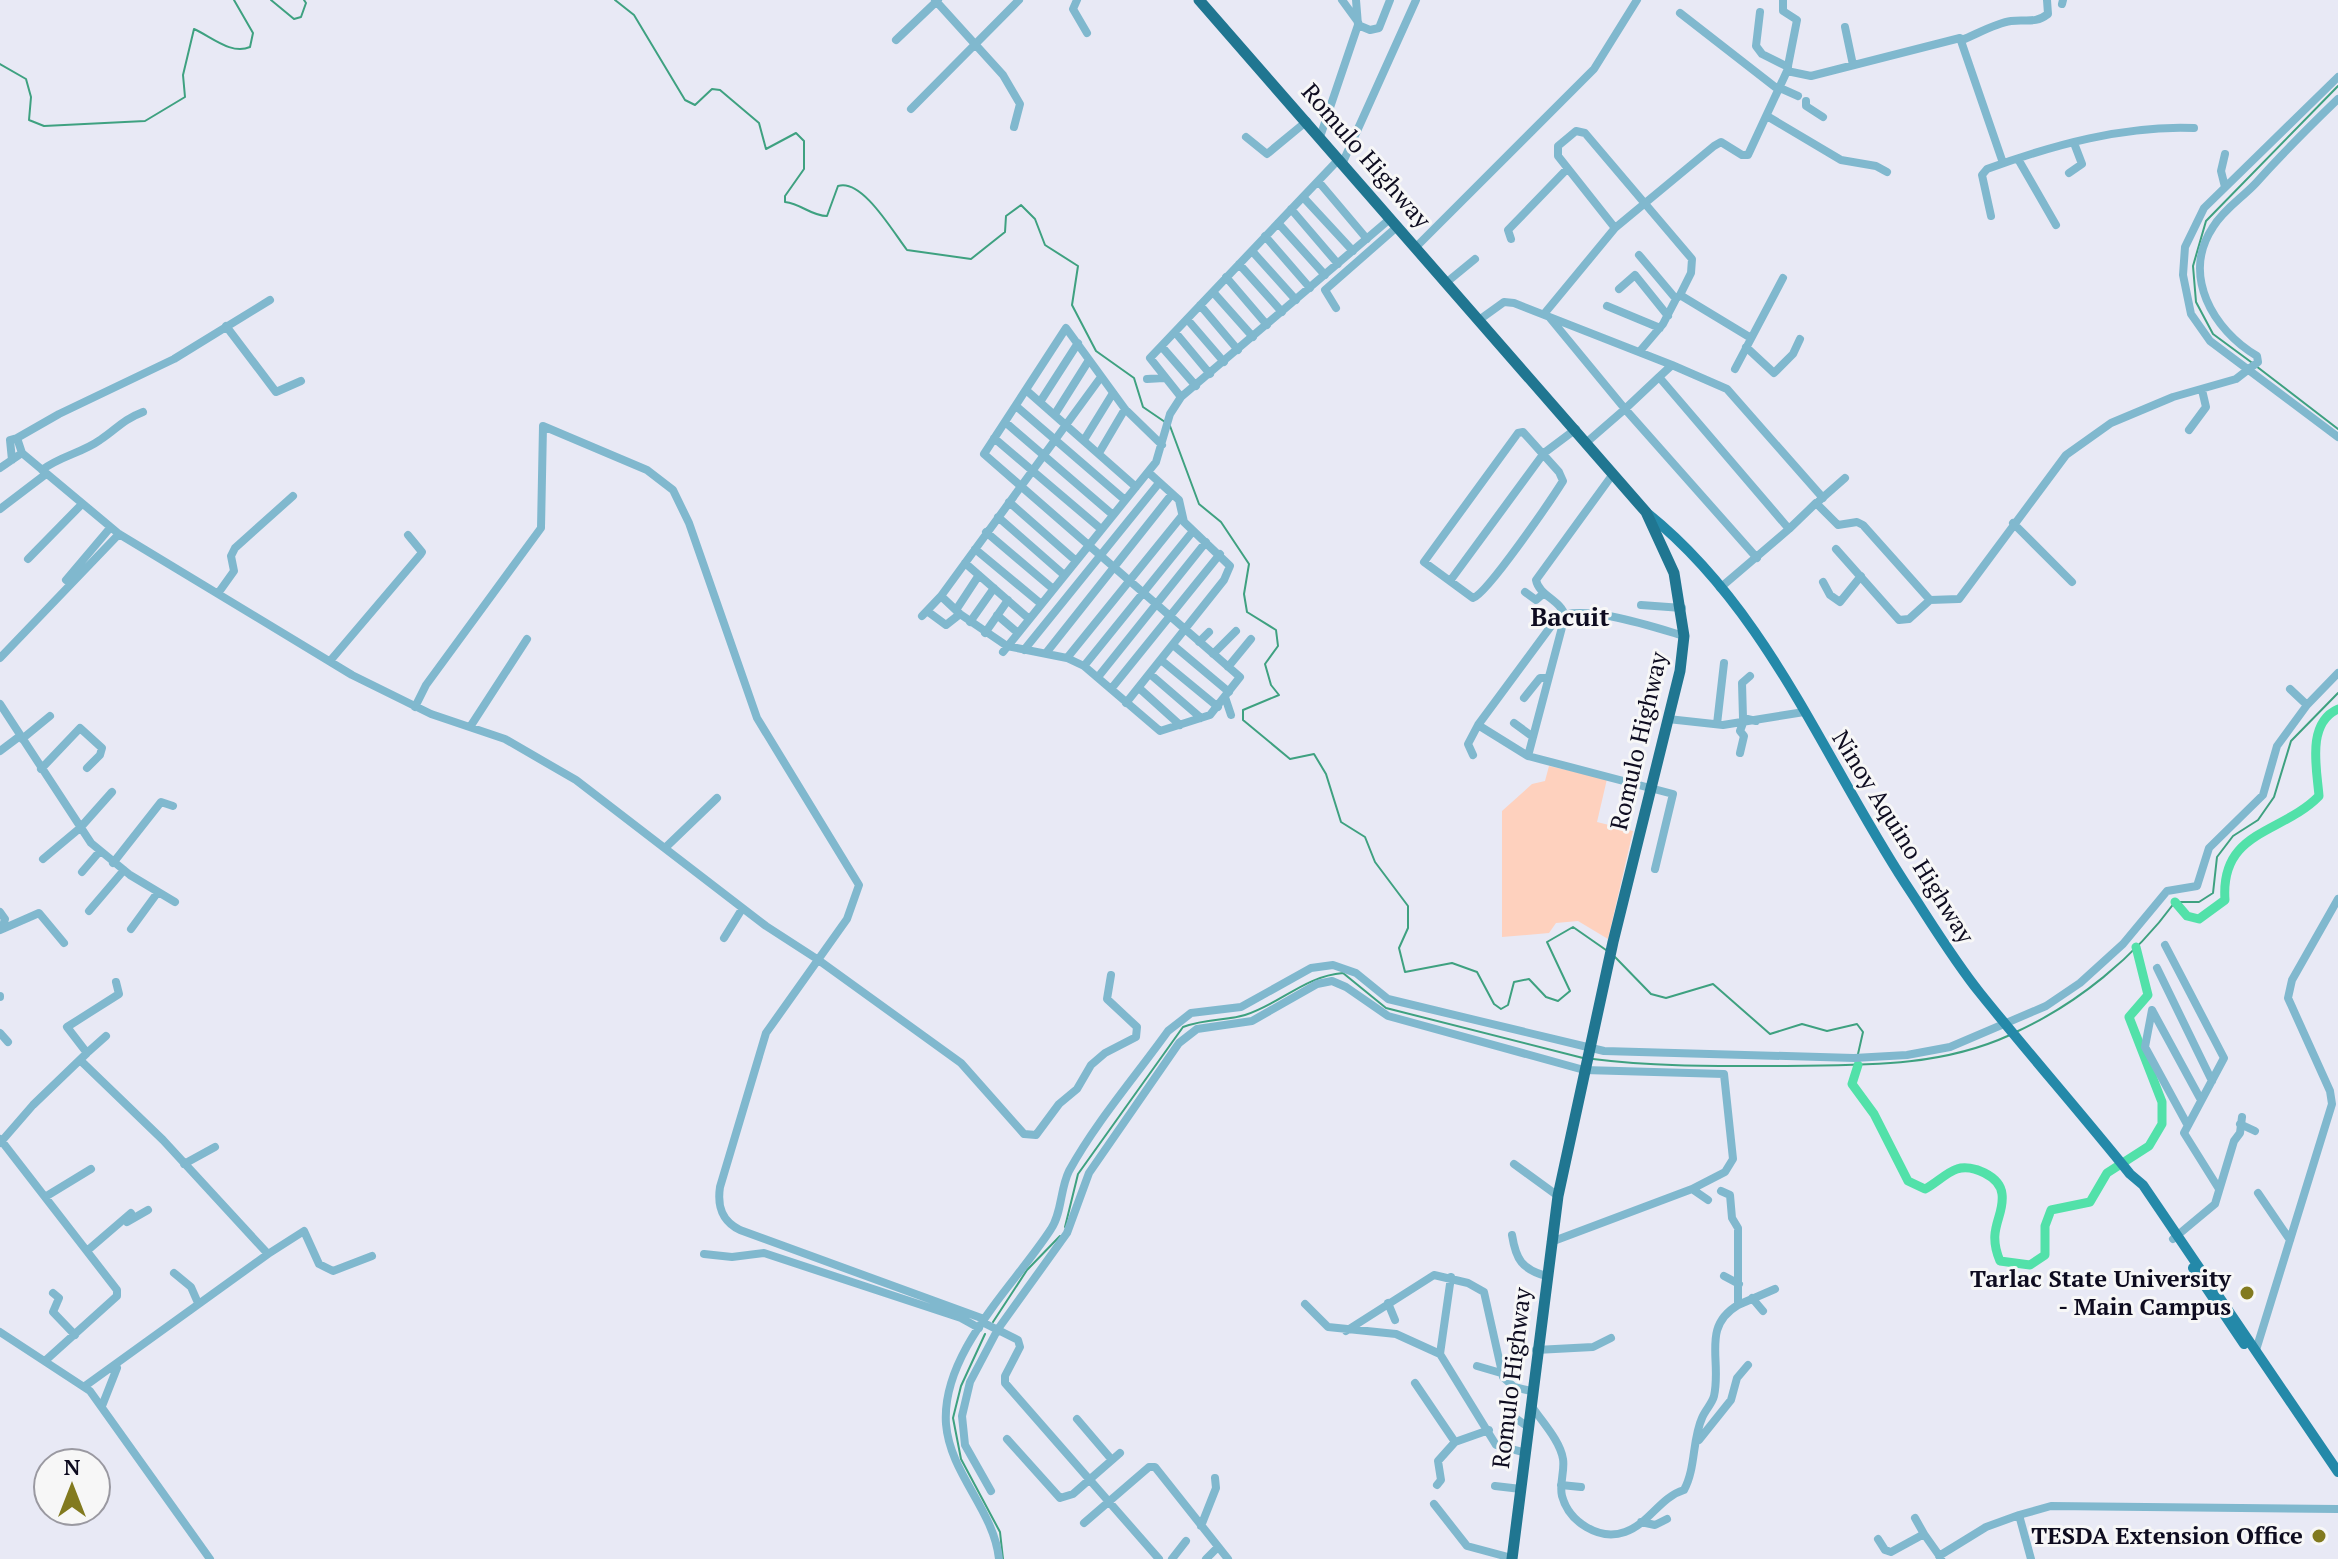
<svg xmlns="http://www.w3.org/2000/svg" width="2338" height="1559" font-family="'PT Serif',serif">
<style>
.green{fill:#fed1be}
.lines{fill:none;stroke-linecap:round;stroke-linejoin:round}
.stream{stroke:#3ea180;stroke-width:2}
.river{stroke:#52e1a9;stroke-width:9}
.minor{stroke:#80b8ce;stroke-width:8}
.major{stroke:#2489a9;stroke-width:10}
.highway{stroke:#207691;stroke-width:11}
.poi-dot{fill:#827a1f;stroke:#f7f7f7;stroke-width:3}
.labels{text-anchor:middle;stroke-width:6;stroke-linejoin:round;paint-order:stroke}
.street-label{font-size:24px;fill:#0e0c20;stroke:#f7f7f7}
.poi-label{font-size:24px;font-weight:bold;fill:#0e0c20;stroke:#f7f7f7;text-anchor:end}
.neighbourhood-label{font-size:26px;font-weight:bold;fill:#0e0c20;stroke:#f7f7f7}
</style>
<rect width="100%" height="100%" fill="#e8e9f5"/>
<path class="green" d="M1549,766L1607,779L1597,822L1633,831L1608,939L1578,921L1556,923L1549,933L1502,937V811L1532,784L1545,781Z"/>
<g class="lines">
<path class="stream" d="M271,0L294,19L301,17L306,3L304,0
M615,0L634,15L685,100L695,105L712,89L720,90L759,123L766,149L796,133L804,141V169L785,196V202C802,204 811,216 827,216L838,186C862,178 893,232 907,250L971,259L1005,232L1006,216L1021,205L1035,219L1045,245L1078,266L1072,305L1096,351L1134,378L1143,407L1165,422
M0,64L26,79L31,97L29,120L44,126L145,121L185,97L183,75L194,29C212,37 231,55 250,47L253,33L234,0
M2251,362L2213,334L2196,302L2193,266L2206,221L2338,86
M2256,366L2338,429
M1170,426L1199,504L1221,522L1249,564L1244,594L1247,612L1276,630L1278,646L1265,664L1271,685L1279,695L1243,710V720L1290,759L1314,754L1326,774L1341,822L1365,837L1375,862L1408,906V928L1399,948L1405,972L1452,963L1477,972L1494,1004L1501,1009L1508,1005L1514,982L1529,979L1546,997L1558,1001L1570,991L1547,942L1573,927L1606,950
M1615,957L1651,994L1666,998L1713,984L1770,1034L1802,1024L1827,1031L1857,1024L1863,1032L1858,1054
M2016,1032C2077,1004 2135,957 2175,902H2199L2213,893L2217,857L2233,836L2258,820L2274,797L2291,741L2338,693
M1593,1059C1656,1067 1719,1066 1782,1066C1860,1065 1938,1068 2010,1035
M1065,1227L1078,1174L1183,1027C1207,1018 1225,1021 1245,1015C1280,1004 1305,976 1343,973L1386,1008L1583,1058
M993,1322L1027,1270L1060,1236
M985,1334L961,1386L953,1418L961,1459L1000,1532L1003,1559"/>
<path class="river" d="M2175,902L2187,916L2199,919L2225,900C2220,830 2282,834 2319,796C2317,770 2306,723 2338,709
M1858,1065L1852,1084L1874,1114L1908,1181L1925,1189C1935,1184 1947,1172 1957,1169C1972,1164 2000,1176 2002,1194C2005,1217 1986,1228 2000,1261L2030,1265L2045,1255V1226L2051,1210L2090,1202L2107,1173L2149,1146L2162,1124V1102L2129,1017L2148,995L2136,947"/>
<path class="minor" d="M935,0L1003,75L1020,104L1014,127
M1077,0L1073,9L1087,33
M1342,0L1358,22
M1783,0V11L1797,20L1787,71
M2062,4L2063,0
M1760,12L1756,46L1762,54L1788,67
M1680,13L1779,90
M1358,25L1370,30L1379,28L1390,0
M1845,27L1853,65
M896,40L938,0
M1962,40C1977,34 1996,23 2011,21C2026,19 2035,24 2048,14L2047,0
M2338,77L2204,208L2185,247L2183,275L2191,314L2210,341L2338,437
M1780,88L1798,96
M1806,101V106L1823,117
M911,109L1019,0
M1767,116L1841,160L1876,166L1887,172
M1246,137L1267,154L1307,121
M1320,137L1358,25L1356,0
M2225,154L2221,171L2225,187
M2018,159L2056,225
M1343,162L1416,0
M2069,173L2082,164L2074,143
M1318,181L1367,239
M1303,197L1353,251
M1291,209L1338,264
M1991,216L1982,175L1987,169C2053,145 2125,125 2194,128
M1278,223L1325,275
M1615,228L1558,156V146L1576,131L1585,133L1692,259L1691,273L1680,295
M1265,236L1310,288
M1511,239L1508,230L1567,169
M1416,247L1594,69L1637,0
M1252,251L1296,300
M1639,255L1676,299L1663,324L1640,351
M1239,264L1282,312
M1226,277L1267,325
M1447,282L1475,259
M1619,289L1635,275L1668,316
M1213,292L1253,337
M1677,298L1680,295L1751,338
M270,300L174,359L59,414L17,438L22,453L119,534L352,675L431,714L505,739L576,780L766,926L817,959L961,1063L1024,1134L1036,1135L1059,1104L1077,1089L1091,1065L1105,1053L1136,1037L1137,1027L1107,999L1111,975
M1200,305L1238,350
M1607,306L1660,328
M1336,308L1325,290L1398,226
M1544,314L1615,228L1714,146L1721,142L1742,155H1748L1787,71L1811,76L1960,38L2003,163
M1550,318L1625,409L1587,442
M1187,319L1224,362
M1479,320L1504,302L1514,303L1672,365L1659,377
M226,326L276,392L301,381
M1175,332L1210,374
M1162,347L1196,386
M1746,347L1774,373L1793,354L1800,339
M1672,365L1727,389L1823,498
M1735,369L1783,278
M1147,379L1164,378
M1026,390L1136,487
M1181,397L1150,358L1339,159
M1040,402L1078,343
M1016,406L1125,500
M1055,414L1089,360
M1005,422L1113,515
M2189,430L2206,407L2202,390
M1523,432L1559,472L1563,481C1551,500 1487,594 1473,598L1424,562L1518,433Z
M994,438L1101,529
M1084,440L1113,393
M1099,453L1125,409
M12,460L10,440L17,438
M0,468L22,453
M42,470C60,456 82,453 100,440C117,429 122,420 143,412
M1613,474L1536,580C1539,596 1561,600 1565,616L1528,756L1673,794L1655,869
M1820,500L1845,478
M1009,502L1075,560
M0,509L46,474
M998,517L1063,574
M2013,523L2072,582
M986,532L1052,588
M975,549L1040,603
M1836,549L1899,620L1909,619L1930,600
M1757,558L1625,409L1659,377L1789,529L1816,503L1838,525L1857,522L1863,525L1930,600L1959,599L2066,455L2111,423L2173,397L2236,379L2258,362L2257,356C2213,330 2181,275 2213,227C2224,209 2242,198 2256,183C2282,154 2310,126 2338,99
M28,559L81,505
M965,563L1028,618
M66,580L110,528
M1450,581L1544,453L1576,429
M1823,582L1830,595L1840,602L1861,576
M1720,588L1789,529
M219,592L234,571L231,556L235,548L293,496
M1525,592L1536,600L1544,593
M941,596L960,614L1007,646L1067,658L1084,666L1160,731L1210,715L1240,677L984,454L1066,328L1125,409L1162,445
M1641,605L1682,608
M956,610L979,575
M927,611L946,625L960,614
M997,615L1018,633
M922,616L941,596L1101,377
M970,622L994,588
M985,633L1008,600
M1199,642L1209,632
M1173,645L1229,692
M1024,650L1159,483
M1003,652L1156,462L1170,414L1181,397L1391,218
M1046,653L1172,494
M1213,654L1236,631
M0,658L119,534
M1067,658L1181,517
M1161,660L1218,707
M330,661L420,555L422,552L408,535
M1084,666L1193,531
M1228,667L1251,639
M1150,674L1201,718
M1750,676L1742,683L1743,718L1756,721
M1098,677L1206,542
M1139,688L1180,725
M1111,689L1220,554
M2290,689L2307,705
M1225,697L1231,715
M1524,698L1540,678H1548
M1126,703L1224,580L1230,566L1184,522L1179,500L1148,472
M0,704L91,843L130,875L175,902
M415,707L426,685L541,528L543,426L647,470L673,490L689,523L757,718L859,885L847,919L766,1033L720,1187C717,1207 722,1221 740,1230L984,1319
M1668,719L1723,725L1804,712
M1514,723L1533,737
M1717,724L1724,663
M470,727L527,639
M22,739L50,716
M0,751L20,736
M1740,753L1744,736L1740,731L1743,723
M1473,755L1468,744L1478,725
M1528,756L1478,725L1557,618C1580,602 1657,628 1684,636
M41,769L80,728L102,748L100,755L87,768
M665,848L717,798
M43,859L80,828L112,792
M113,863L161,802L173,806
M82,872L100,851
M89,911L124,870
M0,912L5,919L2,929
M131,929L158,892
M0,930L39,913L64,943
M724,938L742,909
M2165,945L2224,1058L2184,1133L2219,1189
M2157,968L2212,1081
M0,996V997
M0,1033L8,1042
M88,1052L106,1036
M80,1060L163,1140L268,1254L304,1231L319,1264L333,1271L372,1256
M2187,1124L2145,1047L2152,1010L2201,1100
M2240,1124L2255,1131
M0,1139L117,1290V1296L46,1360
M0,1143L33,1105L87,1053L67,1027L119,994L116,982
M184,1164L215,1147
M1514,1164L1558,1196
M2258,1193L2290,1240
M45,1197L91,1169
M127,1222L148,1210
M1512,1235C1516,1260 1522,1269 1546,1276
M2173,1239L2215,1204L2234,1141L2240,1133L2242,1117
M1551,1242L1692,1189L1708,1200
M88,1250L131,1213
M704,1254L732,1257L764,1253L961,1318L979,1328
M174,1273L191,1287L198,1303
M1724,1276L1739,1284
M53,1293L59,1298L53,1312L75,1335
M1752,1298L1763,1311
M1388,1303L1395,1320
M1305,1304L1328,1327L1396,1334L1440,1354L1496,1445L1526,1453
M1738,1305L1775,1289
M982,1322L1018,1340L1020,1347L1005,1376V1383L1159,1559
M1346,1331L1434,1275L1468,1283L1484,1292L1503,1377L1514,1387L1531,1391
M0,1332L90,1391L210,1559
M1536,1350L1593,1347L1611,1338
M2256,1350L2332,1104L2330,1091L2288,998L2292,980L2338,899
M1440,1354L1451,1277
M1477,1366L1501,1373
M1415,1383L1455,1442L1489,1430
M85,1386L268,1254
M1531,1405C1541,1421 1560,1440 1563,1459C1565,1471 1559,1484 1562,1496C1569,1522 1599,1541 1625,1532C1649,1524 1660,1497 1684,1490C1696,1468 1692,1440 1702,1418C1705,1410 1712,1404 1714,1396C1722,1360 1701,1327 1738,1305V1228L1732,1218L1730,1195L1721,1191
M102,1406L117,1368
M1507,1412L1528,1427
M1077,1419L1112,1460
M1007,1439L1060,1498L1073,1494L1120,1453
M1699,1440L1731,1400L1737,1378L1748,1365
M1437,1485L1441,1480L1438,1461L1455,1442
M1561,1485L1581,1487
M1495,1486L1521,1489
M991,1491L965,1445L962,1416L970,1382L998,1329L1067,1233L1089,1173L1179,1043L1197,1029L1252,1021L1317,984L1332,981L1346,987L1388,1016L1584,1070L1724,1074L1733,1159L1725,1172L1692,1189
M1434,1504L1467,1546L1512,1558
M1915,1518L1924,1534
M1641,1522L1655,1525L1667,1519
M1084,1523L1149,1467H1155L1228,1559
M1201,1526L1216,1488L1215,1478
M1878,1539L1885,1550L1891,1552L1924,1534L1941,1558
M1939,1556L1986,1527L2019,1515
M999,1559C994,1510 950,1474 946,1424C941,1352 1015,1285 1051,1229C1062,1213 1060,1189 1069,1171C1096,1122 1135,1077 1168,1031L1191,1013L1241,1007L1311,968L1333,965L1356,973L1388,999L1604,1051L1854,1058L1907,1055L1950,1047L2046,1006L2080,983L2123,944L2167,891L2197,886L2209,848L2263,795L2277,746L2307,705L2338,673
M1172,1559L1186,1541
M1206,1559L1218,1547
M2031,1559L2019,1515L2051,1506L2338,1509"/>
<path class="major" d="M1647,513C1767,609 1823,757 1905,883C1929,919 1952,958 1980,993C2029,1054 2081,1113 2130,1174L2143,1185L2338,1472
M2193,1268L2244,1344"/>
<path class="highway" d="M1199,0L1646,512L1674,573L1684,636L1680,671L1613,942L1558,1196L1512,1559"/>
</g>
<g class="poi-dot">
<circle cx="2247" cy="1293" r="8"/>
<circle cx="2319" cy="1536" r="8"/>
</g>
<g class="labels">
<g class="street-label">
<text transform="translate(1366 156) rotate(49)" y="8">Romulo Highway</text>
<text transform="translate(1639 741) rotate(-77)" y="8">Romulo Highway</text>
<text transform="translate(1903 837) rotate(58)" y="8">Ninoy Aquino Highway</text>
<text transform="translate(1512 1378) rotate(-83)" y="8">Romulo Highway</text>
</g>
<g class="poi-label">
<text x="2231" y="1287">Tarlac State University<tspan x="2231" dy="28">- Main Campus</tspan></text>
<text x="2303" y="1544">TESDA Extension Office</text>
</g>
<g class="neighbourhood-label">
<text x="1570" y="626">Bacuit</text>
</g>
</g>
<g transform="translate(72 1487)"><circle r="38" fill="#f7f7f7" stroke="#9a99a1" stroke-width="2"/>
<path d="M0-6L14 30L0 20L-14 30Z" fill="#827a1f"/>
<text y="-12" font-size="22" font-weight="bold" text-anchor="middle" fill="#0e0c20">N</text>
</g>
</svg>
